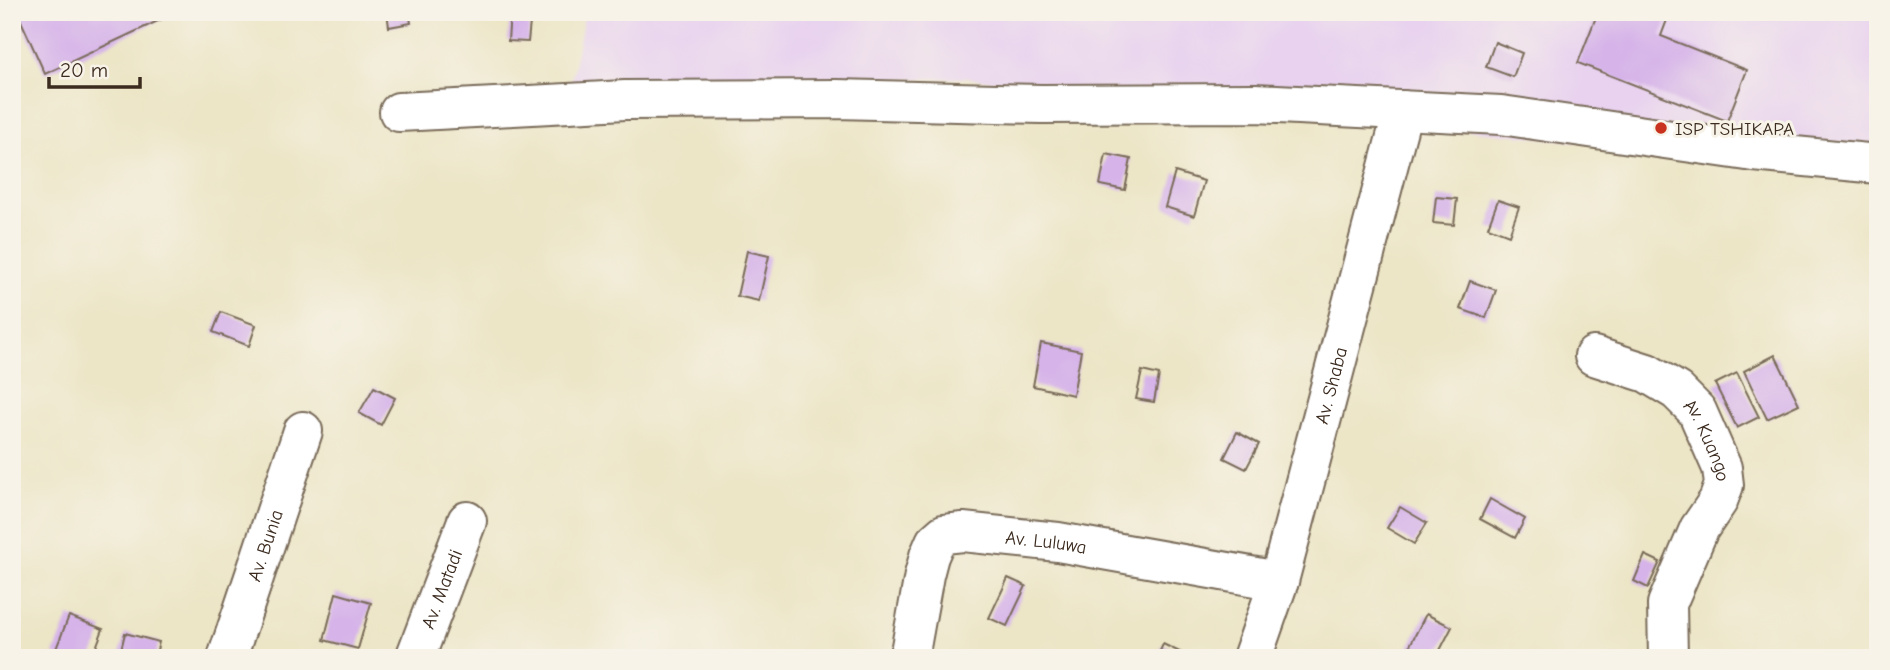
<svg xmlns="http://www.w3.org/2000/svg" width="1890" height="670" font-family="'Comic Neue',sans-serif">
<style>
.built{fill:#e8d2ef}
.building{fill:#d6b3e9}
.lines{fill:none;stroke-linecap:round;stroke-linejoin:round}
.minor-casing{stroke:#796b59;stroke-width:42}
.minor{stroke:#fff;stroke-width:38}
.poi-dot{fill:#c8321e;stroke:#f7f3e8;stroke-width:2.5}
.labels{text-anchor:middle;stroke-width:6;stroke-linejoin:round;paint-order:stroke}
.poi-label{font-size:19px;fill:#3b2a1e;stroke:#f7f3e8;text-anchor:start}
.street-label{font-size:19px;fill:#3b2a1e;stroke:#f7f3e8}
</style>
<rect width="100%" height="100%" fill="#f7f3e8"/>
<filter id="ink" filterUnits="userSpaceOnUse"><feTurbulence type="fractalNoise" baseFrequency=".0143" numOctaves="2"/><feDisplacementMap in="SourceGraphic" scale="14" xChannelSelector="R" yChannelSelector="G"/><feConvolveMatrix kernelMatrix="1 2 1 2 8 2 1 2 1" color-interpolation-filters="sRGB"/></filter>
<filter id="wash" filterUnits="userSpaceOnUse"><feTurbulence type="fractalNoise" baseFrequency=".00686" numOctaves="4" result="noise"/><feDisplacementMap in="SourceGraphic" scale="28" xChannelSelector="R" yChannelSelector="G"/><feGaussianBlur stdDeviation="1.57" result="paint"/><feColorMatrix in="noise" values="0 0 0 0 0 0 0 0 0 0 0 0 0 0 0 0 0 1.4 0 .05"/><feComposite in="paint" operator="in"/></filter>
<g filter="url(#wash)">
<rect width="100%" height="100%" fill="#ece5c6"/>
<!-- built -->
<path class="built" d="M585 12H1878V173L967 78 571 82Z"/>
<g id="blocks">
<!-- building -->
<g class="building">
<path d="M17 12H177L45 74Z"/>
<path d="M387 12H409L411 23 389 27Z"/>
<path d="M510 12H531L528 42 508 41Z"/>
<path d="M1598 12H1670L1661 36 1747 70 1727 121 1578 63Z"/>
<path d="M1495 42 1522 53 1513 77 1486 67Z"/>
<path d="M1106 154 1131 159 1125 190 1100 185Z"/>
<path d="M1175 172 1204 181 1194 216 1165 207Z"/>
<path d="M1436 197 1457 199 1454 225 1433 223Z"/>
<path d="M1498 200 1519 207 1509 235 1488 227Z"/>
<path d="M747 251 769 256 759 301 737 296Z"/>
<path d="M1470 281 1496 290 1486 318 1460 309Z"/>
<path d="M221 312 256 325 249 346 213 332Z"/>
<path d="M1041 343 1081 351 1073 395 1033 386Z"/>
<path d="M1775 355 1799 404 1767 419 1744 371Z"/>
<path d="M1142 371 1159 375 1154 402 1136 399Z"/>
<path d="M1737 373 1759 417 1737 428 1715 384Z"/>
<path d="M374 387 395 398 381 425 359 413Z"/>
<path d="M1237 432 1259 444 1246 469 1224 458Z"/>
<path d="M1490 499 1525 519 1515 538 1480 519Z"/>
<path d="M1400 507 1427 523 1414 544 1387 528Z"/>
<path d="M1645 555 1660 562 1648 588 1634 581Z"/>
<path d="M1008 578 1026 586 1007 626 989 618Z"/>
<path d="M336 593 371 603 358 649 324 640Z"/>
<path d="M1426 614 1452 627 1436 658H1430L1409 647Z"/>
<path d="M69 616 103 629 92 658H64L54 654Z"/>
<path d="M125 633 159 642 155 658H119Z"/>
<path d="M1163 644 1186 655 1185 658H1157Z"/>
</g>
</g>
</g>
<g filter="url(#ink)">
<use href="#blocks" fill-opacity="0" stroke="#796b59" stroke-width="2"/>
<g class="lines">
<defs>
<g id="minor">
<path d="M399 112 625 100 837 99 1041 104 1255 103 1501 115 1754 152 1878 164"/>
<path id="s1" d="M1594 356 1647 373 1677 391 1697 411 1722 468 1724 485 1718 501 1699 529 1667 604 1668 658"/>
<path id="s2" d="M227 658 303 431"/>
<path id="s3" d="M415 658 467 521"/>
<path id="s4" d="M909 658 924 575 929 556 935 542 944 534 963 532 1058 542 1279 581"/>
<path id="s5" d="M1252 658 1279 581 1403 110"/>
</g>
</defs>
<!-- minor casing -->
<use href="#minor" class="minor-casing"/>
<!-- minor -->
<use href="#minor" class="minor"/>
</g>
</g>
<!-- markers -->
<circle class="poi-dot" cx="1661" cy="128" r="7"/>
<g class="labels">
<!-- poi labels -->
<g class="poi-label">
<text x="1675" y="135">ISP TSHIKAPA</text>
</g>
<!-- street labels -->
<g class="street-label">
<text dy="7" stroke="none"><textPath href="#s5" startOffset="284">Av. Shaba</textPath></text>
<text dy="7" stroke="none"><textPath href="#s1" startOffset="150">Av. Kuango</textPath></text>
<text dy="7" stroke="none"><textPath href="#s4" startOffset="234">Av. Luluwa</textPath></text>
<text dy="7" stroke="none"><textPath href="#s2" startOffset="119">Av. Bunia</textPath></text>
<text dy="7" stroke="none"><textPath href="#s3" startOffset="74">Av. Matadi</textPath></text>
</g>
</g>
<!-- margin -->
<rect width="1890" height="670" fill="none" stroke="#f7f3e8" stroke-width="42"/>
<!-- scale -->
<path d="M49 77v10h91v-10" fill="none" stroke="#3b2a1e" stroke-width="3.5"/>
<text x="60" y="77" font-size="21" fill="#3b2a1e" stroke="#f7f3e8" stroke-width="5" paint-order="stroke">20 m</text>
</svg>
